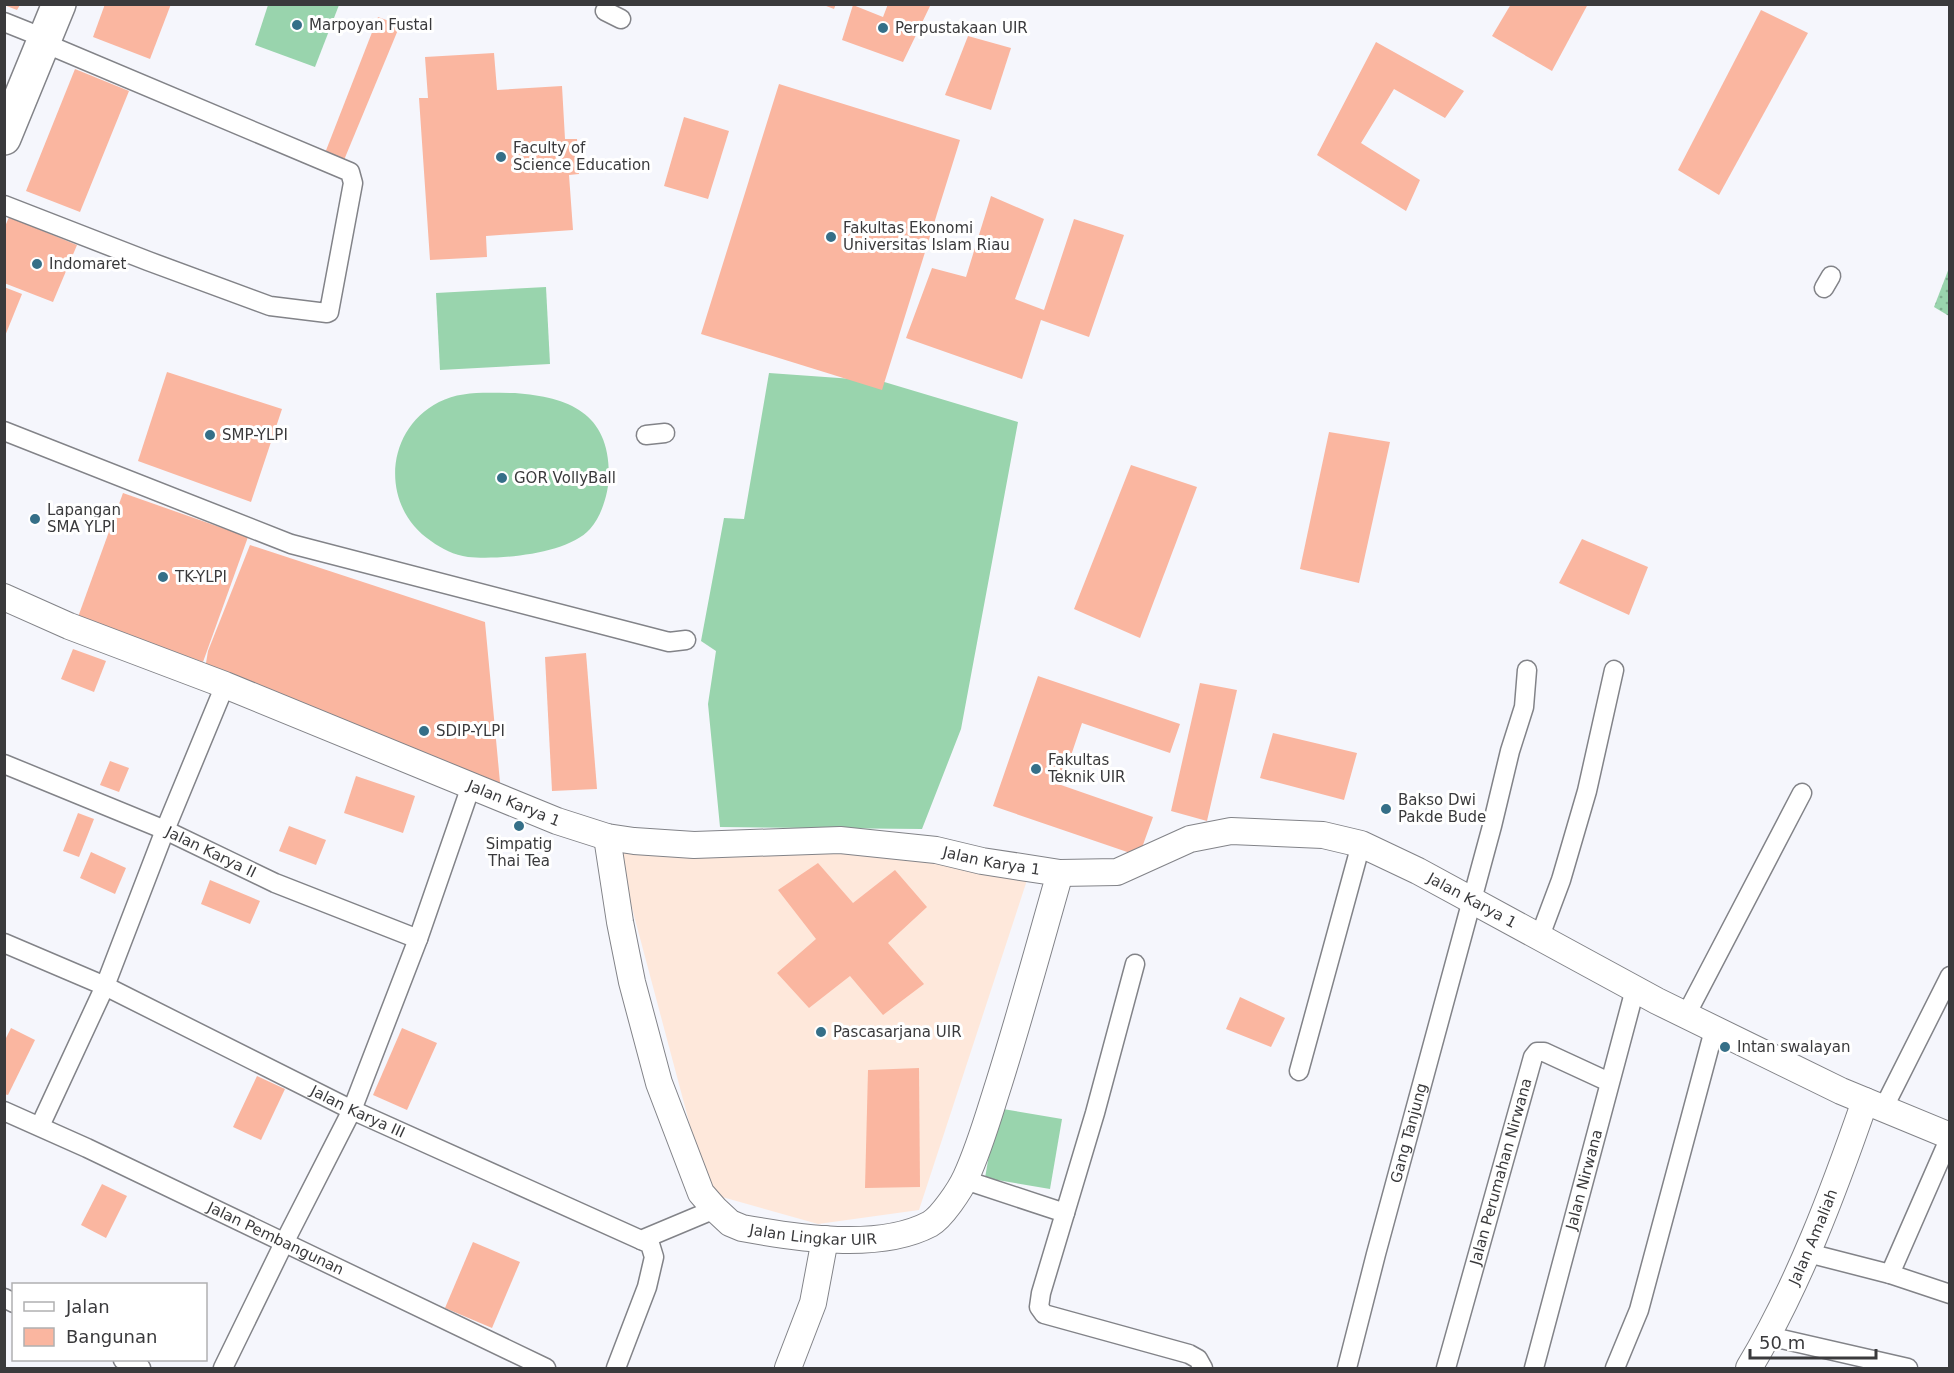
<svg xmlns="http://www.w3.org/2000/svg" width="1954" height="1373" font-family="'DejaVu Sans',sans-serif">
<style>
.education{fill:#fee8db}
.green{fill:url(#green-dots)}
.pitch{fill:#99d4ad}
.building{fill:#fab6a0}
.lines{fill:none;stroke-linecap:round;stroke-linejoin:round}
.street-casing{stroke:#828388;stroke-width:21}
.secondary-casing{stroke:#828388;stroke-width:28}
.highway-casing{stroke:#828388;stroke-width:36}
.street{stroke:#fff;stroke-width:18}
.secondary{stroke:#fff;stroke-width:26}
.highway{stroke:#fff;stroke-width:33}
.poi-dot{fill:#356f88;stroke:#fff;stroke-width:2}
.labels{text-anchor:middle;stroke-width:6;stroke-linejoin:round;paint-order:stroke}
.poi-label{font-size:15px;fill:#3a3a3c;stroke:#fff;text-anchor:start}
.street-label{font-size:15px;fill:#3a3a3c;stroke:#fff}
</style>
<defs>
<pattern id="green-dots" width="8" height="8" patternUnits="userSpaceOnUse" patternTransform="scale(1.5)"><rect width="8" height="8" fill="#99d4ad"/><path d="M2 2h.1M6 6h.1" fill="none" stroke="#7ead8e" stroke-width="1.8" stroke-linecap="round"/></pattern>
</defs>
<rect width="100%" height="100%" fill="#f5f6fc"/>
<!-- education -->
<path class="education" d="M840 840 1030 871 919 1210 818 1224 708 1193 616 848Z"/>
<!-- green -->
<path class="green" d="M1949 268V316L1934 307Z"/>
<!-- pitch -->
<g class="pitch">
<path d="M268 5H339L315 67 255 45Z"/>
<path d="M546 287 550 364 440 370 436 293Z"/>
<path d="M769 373 881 381 1018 422 961 729 922 829 720 827 708 704 716 651 701 641 724 518 744 519Z"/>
<path d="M515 393C569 397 609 413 609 474 609 491 602 516 590 529 568 554 500 560 468 557 454 555 442 549 431 541 380 507 384 430 439 402 462 390 490 393 515 393Z"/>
<path d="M997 1108 1062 1119 1050 1189 985 1178Z"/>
</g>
<!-- building -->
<g class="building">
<path d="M105 4H171L150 59 93 37Z"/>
<path d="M821 4H836L834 9Z"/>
<path d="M888 4H931L903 62 842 40 853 5 883 17Z"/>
<path d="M1511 4H1588L1552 71 1492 36Z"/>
<path d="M4 5H20L17 10Z"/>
<path d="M1761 10 1808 33 1719 195 1678 170Z"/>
<path d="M378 17 400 25 344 160 325 153Z"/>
<path d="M968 36 1011 48 991 110 945 95Z"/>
<path d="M1376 42 1464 91 1445 118 1394 89 1361 143 1420 180 1406 211 1317 155Z"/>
<path d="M494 53 497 90 562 86 565 139H577L579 174 569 175 573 230 486 236 487 257 430 260 419 98H428L425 57Z"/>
<path d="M75 69 129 91 80 212 26 191Z"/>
<path d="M779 84 960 140 882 390 701 334Z"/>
<path d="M684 117 729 131 708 199 664 186Z"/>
<path d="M991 196 1044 219 1015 299 1044 310 1074 219 1124 235 1089 337 1041 320 1022 379 906 338 932 268 966 277Z"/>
<path d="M9 217 77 245 53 302 4 283V229Z"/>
<path d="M4 287 22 294 5 336H4Z"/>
<path d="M167 372 282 409 251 502 138 461Z"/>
<path d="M1329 432 1390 442 1359 583 1300 569Z"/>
<path d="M1131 465 1197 487 1140 638 1074 609Z"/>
<path d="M123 493 248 537 203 662 78 617Z"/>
<path d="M1582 539 1648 567 1629 615 1559 583Z"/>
<path d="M250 545 485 622 501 793 205 669 208 651Z"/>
<path d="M73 649 106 661 94 692 61 679Z"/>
<path d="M586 653 597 789 552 791 545 657Z"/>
<path d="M1038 676 1180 724 1170 753 1082 723 1061 785 1153 817 1139 856 993 806Z"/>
<path d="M1200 683 1237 690 1207 821 1171 811Z"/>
<path d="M1273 733 1357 753 1344 800 1260 778Z"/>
<path d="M110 761 129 768 119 792 100 785Z"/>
<path d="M356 776 415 796 403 833 344 813Z"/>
<path d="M78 813 94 819 79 857 63 851Z"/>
<path d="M289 826 326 840 316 865 279 851Z"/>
<path d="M91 852 126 868 115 894 80 878Z"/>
<path d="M818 863 853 903 895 870 927 907 888 943 924 984 883 1015 850 976 809 1008 777 973 816 939 778 890Z"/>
<path d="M210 880 260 901 250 924 201 904Z"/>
<path d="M1240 997 1285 1018 1271 1047 1226 1029Z"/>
<path d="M11 1028 35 1040 8 1095 4 1094V1042Z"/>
<path d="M402 1028 437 1043 407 1110 373 1095Z"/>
<path d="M919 1068 920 1187 865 1188 868 1070Z"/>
<path d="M257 1076 285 1089 261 1140 233 1127Z"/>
<path d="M102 1184 127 1196 106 1238 81 1225Z"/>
<path d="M473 1242 520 1262 492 1328 445 1308Z"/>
</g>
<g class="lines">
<defs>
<g id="street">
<path d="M605 11 621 19"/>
<path d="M4 22 29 32"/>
<path d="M4 205 148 261 270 306 327 313 329 312 353 183 350 172 44 43"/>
<path d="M1824 288 1831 276"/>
<path d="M4 431 291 544 669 642 686 640"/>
<path d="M646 435 665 433"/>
<path id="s1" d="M4 764 165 830 275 883 418 939"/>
<path d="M1540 936 1561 880 1587 791 1614 670"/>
<path id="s2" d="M4 943 105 986 352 1110 641 1240 715 1209"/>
<path d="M1135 964 1095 1113 1041 1293 1039 1307 1044 1314 1189 1354 1198 1359 1203 1368"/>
<path d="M1686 1015 1802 793"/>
<path d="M1299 1071 1361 844"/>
<path d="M1883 1109 1950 976"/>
<path id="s3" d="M4 1111 87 1148 546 1368"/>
<path d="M40 1126 105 986 165 830 225 685"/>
<path d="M965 1180 1065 1213"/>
<path d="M1808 1253 1890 1274 1950 1294"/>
<path d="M1890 1274 1950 1137"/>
<path d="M4 1298 14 1303"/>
<path d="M1768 1336 1908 1368"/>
<path d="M123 1360 141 1368"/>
<path d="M223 1368 284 1243 352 1110 418 939 471 786"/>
<path d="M616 1368 647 1287 654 1257 650 1244 641 1240"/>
<path id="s4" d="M1347 1368 1376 1254 1492 826 1510 751 1524 707 1527 670"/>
<path id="s5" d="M1446 1368 1533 1057 1537 1052H1544L1609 1082"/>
<path id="s6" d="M1534 1368 1635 989"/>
<path d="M1615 1368 1639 1310 1714 1030"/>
</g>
<g id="secondary">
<path id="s7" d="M4 597 69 626 225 685 557 821 607 837 634 841 694 845 840 840 936 850 982 861 1060 873 1117 872 1190 839 1231 831 1323 835 1361 844 1418 871 1657 1001 1841 1091 1950 1136"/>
<path id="s8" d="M607 837 620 922 632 982 659 1083 701 1193 715 1209 730 1223 742 1228C797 1238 879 1251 930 1224 942 1217 960 1190 966 1177 980 1147 989 1114 999 1083 1021 1013 1040 943 1060 873"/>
<path d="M788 1368 813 1303 825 1239"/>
<path id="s9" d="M1749 1368C1799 1284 1833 1193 1865 1101"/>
</g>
<path id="highway" d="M4 138 59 4"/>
</defs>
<!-- street casing -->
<use href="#street" class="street-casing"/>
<!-- secondary casing -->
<use href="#secondary" class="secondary-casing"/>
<!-- highway casing -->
<use href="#highway" class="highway-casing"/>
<!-- street -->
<use href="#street" class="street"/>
<!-- secondary -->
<use href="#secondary" class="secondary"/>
<!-- highway -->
<use href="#highway" class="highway"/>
</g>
<!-- markers -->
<g class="poi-dot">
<circle cx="297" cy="25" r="6"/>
<circle cx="883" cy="28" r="6"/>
<circle cx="501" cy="157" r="6"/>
<circle cx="831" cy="237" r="6"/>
<circle cx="37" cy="264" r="6"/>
<circle cx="210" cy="435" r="6"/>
<circle cx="502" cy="478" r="6"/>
<circle cx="35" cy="519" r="6"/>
<circle cx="163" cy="577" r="6"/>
<circle cx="424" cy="731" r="6"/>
<circle cx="1036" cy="769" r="6"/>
<circle cx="1386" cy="809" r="6"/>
<circle cx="519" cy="826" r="6"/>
<circle cx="821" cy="1032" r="6"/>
<circle cx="1725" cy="1047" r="6"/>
</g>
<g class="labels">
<!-- poi labels -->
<g class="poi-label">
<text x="309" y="30">Marpoyan Fustal</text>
<text x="895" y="33">Perpustakaan UIR</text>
<text x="513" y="153">Faculty of<tspan x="513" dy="17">Science Education</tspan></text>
<text x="843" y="233">Fakultas Ekonomi<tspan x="843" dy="17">Universitas Islam Riau</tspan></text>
<text x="49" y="269">Indomaret</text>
<text x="222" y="440">SMP-YLPI</text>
<text x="514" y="483">GOR VollyBall</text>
<text x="47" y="515">Lapangan<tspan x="47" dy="17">SMA YLPI</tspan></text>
<text x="175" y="582">TK-YLPI</text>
<text x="436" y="736">SDIP-YLPI</text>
<text x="1048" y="765">Fakultas<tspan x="1048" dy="17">Teknik UIR</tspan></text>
<text x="1398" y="805">Bakso Dwi<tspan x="1398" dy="17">Pakde Bude</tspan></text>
<text x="519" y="849" text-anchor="middle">Simpatig<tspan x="519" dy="17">Thai Tea</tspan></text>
<text x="833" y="1037">Pascasarjana UIR</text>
<text x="1737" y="1052">Intan swalayan</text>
</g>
<!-- street labels -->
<g class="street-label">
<text dy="5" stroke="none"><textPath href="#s7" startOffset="550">Jalan Karya 1</textPath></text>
<text dy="5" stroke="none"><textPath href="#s1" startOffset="225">Jalan Karya II</textPath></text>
<text dy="5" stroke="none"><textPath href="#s7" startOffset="1036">Jalan Karya 1</textPath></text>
<text dy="5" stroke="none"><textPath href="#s7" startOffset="1540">Jalan Karya 1</textPath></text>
<text dy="5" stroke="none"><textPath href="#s2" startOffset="392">Jalan Karya III</textPath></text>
<text dy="5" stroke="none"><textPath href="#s4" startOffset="243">Gang Tanjung</textPath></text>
<text dy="5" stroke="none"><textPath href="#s5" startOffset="204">Jalan Perumahan Nirwana</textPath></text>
<text dy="5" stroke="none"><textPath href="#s6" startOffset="195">Jalan Nirwana</textPath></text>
<text dy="5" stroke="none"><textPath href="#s8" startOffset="496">Jalan Lingkar UIR</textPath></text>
<text dy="5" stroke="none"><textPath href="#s9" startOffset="146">Jalan Amaliah</textPath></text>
<text dy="5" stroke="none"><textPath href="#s3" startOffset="300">Jalan Pembangunan</textPath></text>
</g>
</g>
<!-- border -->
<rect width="1954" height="1373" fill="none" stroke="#3a3a3c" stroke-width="12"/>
<!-- legend -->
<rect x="12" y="1283" width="195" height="78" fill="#ffffff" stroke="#b0b0b1" stroke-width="1.5"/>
<rect x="24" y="1302" width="30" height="9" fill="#ffffff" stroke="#b0b0b1" stroke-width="1.5"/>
<text x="66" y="1313" font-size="18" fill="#3a3a3c">Jalan</text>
<rect x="24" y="1328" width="30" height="18" fill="#fab6a0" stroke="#b0b0b1" stroke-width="1.5"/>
<text x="66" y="1343" font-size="18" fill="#3a3a3c">Bangunan</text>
<!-- scale -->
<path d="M1750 1349v9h126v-9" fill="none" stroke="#3a3a3c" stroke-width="3"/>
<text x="1759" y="1349" font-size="18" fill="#3a3a3c" stroke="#ffffff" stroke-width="4.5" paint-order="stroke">50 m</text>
</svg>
